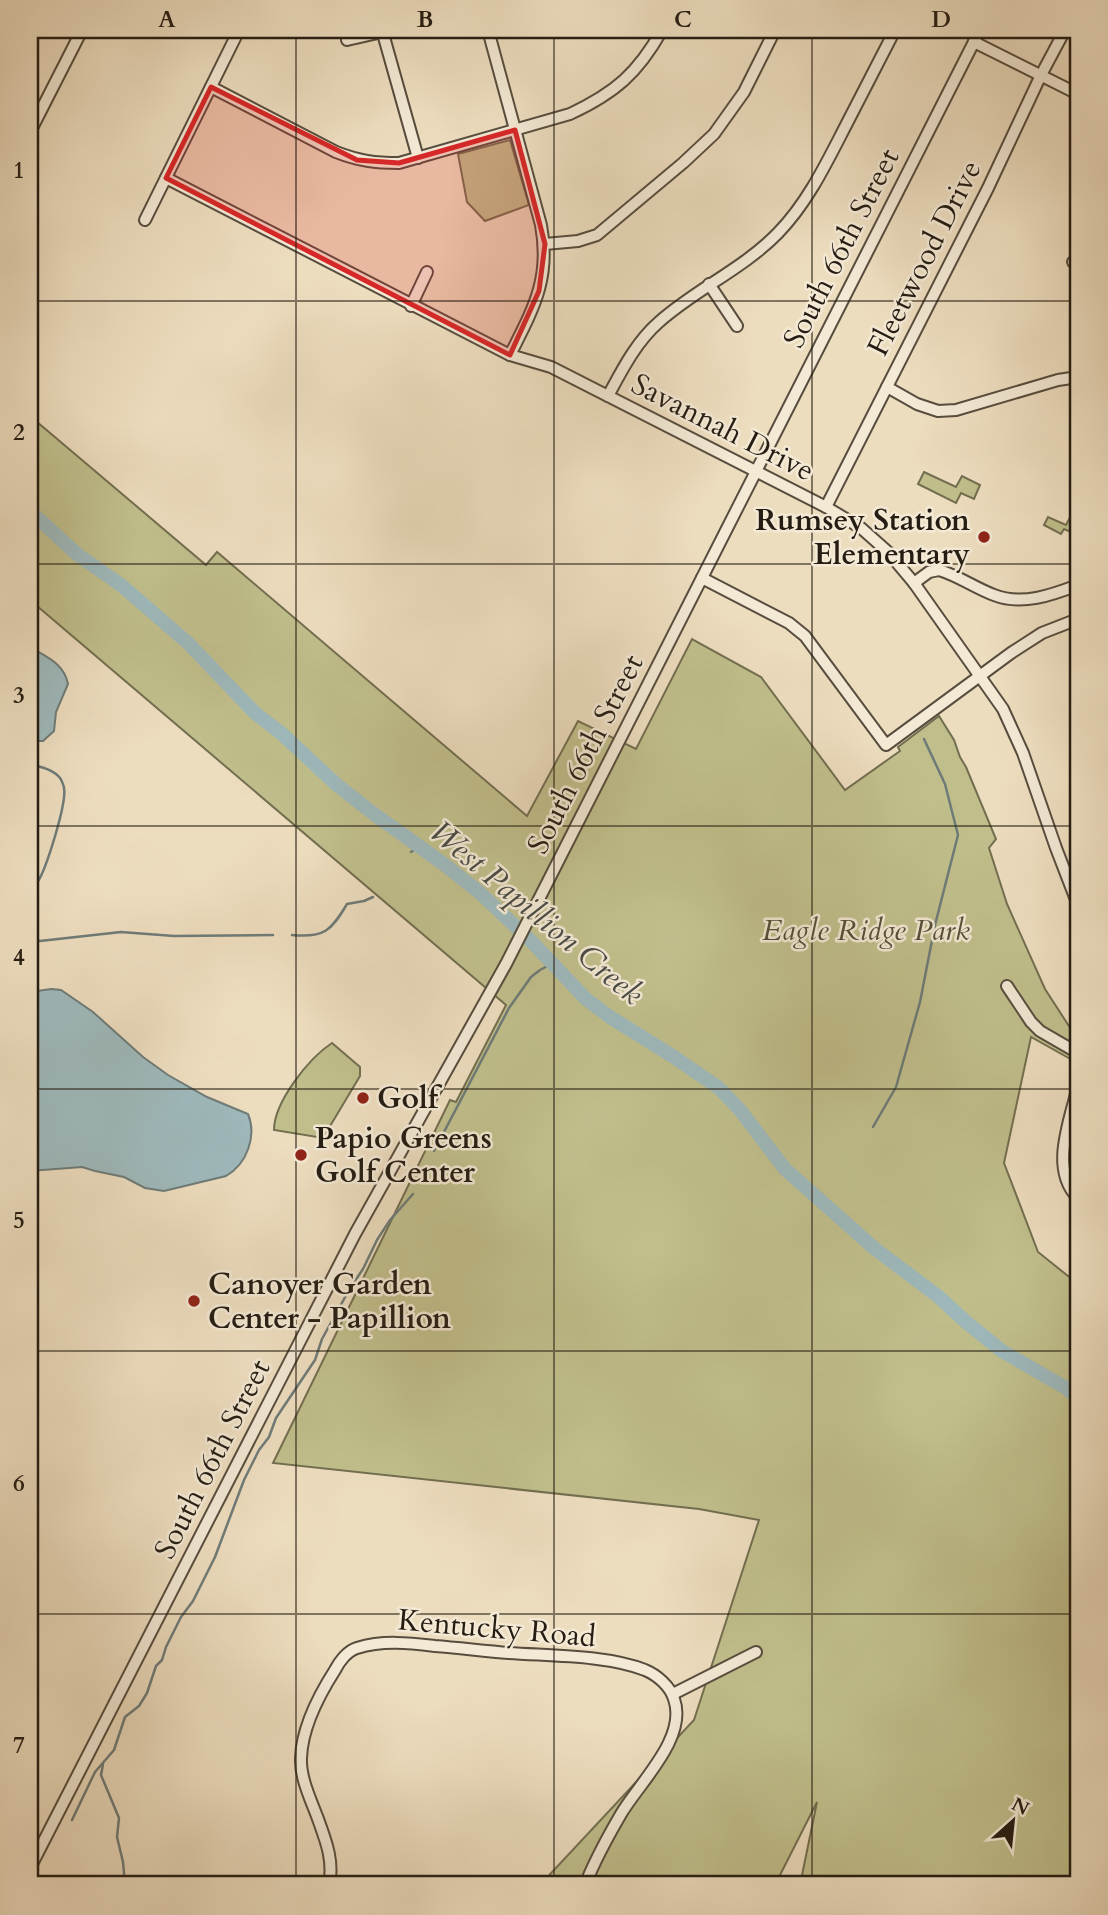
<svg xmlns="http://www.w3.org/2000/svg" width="1108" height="1915" font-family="Cardo,serif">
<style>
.green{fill:#c0bf8c;stroke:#726e50;stroke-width:2}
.water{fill:#9eb9bc;stroke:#6e7b78;stroke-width:2}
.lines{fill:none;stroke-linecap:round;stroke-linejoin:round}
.stream{stroke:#6e7b78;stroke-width:2.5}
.river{stroke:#9eb9bc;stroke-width:14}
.minor-casing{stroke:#574d3e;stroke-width:14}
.minor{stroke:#f3e9d5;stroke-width:10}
.marked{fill:#d62828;fill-opacity:0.2;stroke:#d62828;stroke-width:5;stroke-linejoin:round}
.grid{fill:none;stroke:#251d13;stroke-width:2;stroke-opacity:0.55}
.poi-dot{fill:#8f2418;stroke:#f3e9d5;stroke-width:2.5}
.labels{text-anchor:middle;stroke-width:5;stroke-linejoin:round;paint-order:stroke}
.street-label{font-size:30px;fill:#251d13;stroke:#f3e9d5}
.poi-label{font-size:30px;font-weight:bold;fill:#251d13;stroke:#f3e9d5;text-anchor:start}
.park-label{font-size:30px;font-style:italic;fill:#544e37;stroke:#f3e9d5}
.water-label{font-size:32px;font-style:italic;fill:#494c46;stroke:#f3e9d5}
.neatline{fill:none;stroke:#251d13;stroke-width:2.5}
.grid-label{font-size:23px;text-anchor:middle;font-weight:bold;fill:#251d13}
</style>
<rect width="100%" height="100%" fill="#edddbf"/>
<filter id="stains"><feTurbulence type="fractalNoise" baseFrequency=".00286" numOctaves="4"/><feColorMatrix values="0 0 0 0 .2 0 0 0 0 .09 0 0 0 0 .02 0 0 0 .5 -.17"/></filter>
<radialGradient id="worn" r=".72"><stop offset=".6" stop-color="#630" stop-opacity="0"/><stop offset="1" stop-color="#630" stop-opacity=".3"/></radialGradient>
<!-- green -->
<g class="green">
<path d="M510 140 529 205 485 221 467 202 458 154Z"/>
<path d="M30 416 206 565 217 552 527 816 578 721 636 749 692 639 761 677 845 790 900 751 898 747 939 716 954 740 960 757 966 767 996 839 989 848 1007 904 1045 989 1078 1040V1055L1074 1061 1031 1037 1004 1163 1038 1252 1078 1284V1885H800L817 1802 775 1885H540L694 1720 759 1520 699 1509 273 1463 450 1100 456 1102 506 1005 30 600Z"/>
<path d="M924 472 956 487 962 476 980 485 974 499 961 493 956 503 918 484Z"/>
<path d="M1074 510 1078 512V535L1064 529 1061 534 1044 525 1048 517 1066 525Z"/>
<path d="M332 1043 360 1067V1076L323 1138 274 1130C274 1102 309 1058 332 1043Z"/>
</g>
<!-- water -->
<g class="water">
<path d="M30 647C46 657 64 663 68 684L56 712 54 731 43 741H37L30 737Z"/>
<path d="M51 989 61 990 93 1012 143 1057 168 1075 207 1097 248 1114C257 1136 247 1164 226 1176L164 1191 145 1188 124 1177 95 1171 82 1167 30 1171V992Z"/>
</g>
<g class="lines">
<!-- stream -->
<g class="stream">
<path d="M30 764C40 767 53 769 60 778 61 779 64 786 64 788 67 803 46 870 37 883 36 885 31 890 30 891"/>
<path d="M411 852 419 847"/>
<path d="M292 935C324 938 331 931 347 904L364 901 373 897"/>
<path d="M30 939 40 941 121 932 174 936 273 935"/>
<path d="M873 1127 896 1087 920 1002 935 925 958 835 945 784 924 739"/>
<path d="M434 1151 509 1008 531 977 540 970 553 963"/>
<path d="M103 1764 101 1775 119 1818 117 1837 123 1862 125 1885"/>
<path d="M72 1820 95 1772 114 1750 125 1717 139 1706 147 1693 156 1666 162 1660 166 1647 181 1617 193 1601 215 1557 244 1480 259 1450 269 1437 276 1418 315 1360 322 1339 349 1290 363 1269 377 1240 390 1220 413 1194"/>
</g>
<!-- river -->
<path class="river" d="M30 511 78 555 121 585 188 643 255 713 281 733 337 785 374 814 441 862 479 892 530 940 586 999 610 1017 674 1057 719 1088 740 1110 785 1169 874 1248 939 1297 966 1322 1002 1351 1066 1388 1078 1398"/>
<defs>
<g id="minor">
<path d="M382 30 418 158"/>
<path d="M488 30 541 225C551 279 533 309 510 355"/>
<path d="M347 40 382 32"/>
<path d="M974 42 1078 94"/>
<path d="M211 87 336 152C359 161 375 163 399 163L570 114C615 93 638 73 662 30"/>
<path d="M30 132 82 30"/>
<path d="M166 178 510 355 551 367 826 507 861 528 888 552 914 583 1003 709 1023 753 1056 848 1078 905"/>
<path d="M145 220 239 30"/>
<path d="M545 244 578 241 597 235 683 163 714 134 744 92 775 30"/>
<path d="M1073 262 1078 261"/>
<path d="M709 284 737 326"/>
<path d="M411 306 427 272"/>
<path d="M887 387 917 404 938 411 956 410 1058 380 1078 377"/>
<path d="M608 396C622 370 636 342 659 322 696 289 743 269 778 233 807 203 825 166 844 129 861 96 878 63 895 30"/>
<path d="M826 507 988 188 1041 75 1065 30"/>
<path d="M702 578 789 623 805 636 886 745 1011 653 1042 633 1078 619"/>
<path d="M914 583 929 572 939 570C959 576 975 588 994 595 1022 606 1052 595 1078 585"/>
<path d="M1007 986 1031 1022 1040 1031 1078 1053"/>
<path d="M1078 1086C1070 1121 1049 1169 1078 1198"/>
<path d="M673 1694 756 1652"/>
<path d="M30 1868 355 1234 506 964 980 30"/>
<path d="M329 1885C334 1861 326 1841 318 1819 311 1800 300 1778 301 1758 302 1728 319 1695 335 1670 339 1662 347 1651 357 1648 383 1640 409 1643 435 1646 460 1648 484 1651 509 1653 551 1656 606 1655 645 1670 657 1675 670 1686 674 1699 688 1738 639 1783 621 1814 607 1838 595 1860 585 1885"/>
</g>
</defs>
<!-- minor casing -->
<use href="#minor" class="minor-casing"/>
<!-- minor -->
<use href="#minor" class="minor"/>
</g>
<!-- marked area -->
<path class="marked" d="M211 87 357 160 399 163 515 130 545 244 539 291 510 355 166 178Z"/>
<!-- grid -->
<path class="grid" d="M296 30V1885M554 30V1885M812 30V1885M30 301H1078M30 564H1078M30 826H1078M30 1089H1078M30 1351H1078M30 1614H1078"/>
<!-- markers -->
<g class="poi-dot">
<circle cx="984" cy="537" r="7"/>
<circle cx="363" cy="1098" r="7"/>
<circle cx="301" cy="1155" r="7"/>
<circle cx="194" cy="1301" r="7"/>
</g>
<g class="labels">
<!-- street labels -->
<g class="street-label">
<text transform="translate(841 248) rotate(-63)" y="10">South 66th Street</text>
<text transform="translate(924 258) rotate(-63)" y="10">Fleetwood Drive</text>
<text transform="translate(723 427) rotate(27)" y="10">Savannah Drive</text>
<text transform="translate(585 754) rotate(-63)" y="10">South 66th Street</text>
<text transform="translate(212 1459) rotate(-63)" y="10">South 66th Street</text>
<text transform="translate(497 1628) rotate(5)" y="10">Kentucky Road</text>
</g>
<!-- poi labels -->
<g class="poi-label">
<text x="970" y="530" text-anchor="end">Rumsey Station<tspan x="970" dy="34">Elementary</tspan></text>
<text x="377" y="1108">Golf</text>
<text x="315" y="1148">Papio Greens<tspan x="315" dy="34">Golf Center</tspan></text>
<text x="208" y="1294">Canoyer Garden<tspan x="208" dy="34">Center - Papillion</tspan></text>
</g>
<!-- park labels -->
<g class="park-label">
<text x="866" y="940">Eagle Ridge Park</text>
</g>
<!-- water labels -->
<g class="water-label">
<text transform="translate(537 912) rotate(40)" y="11">West Papillion Creek</text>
</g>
</g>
<!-- margin -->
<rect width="1108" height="1915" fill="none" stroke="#edddbf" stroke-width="77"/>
<!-- north arrow -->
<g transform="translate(1013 1821) rotate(27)" stroke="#f3e9d5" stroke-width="5" paint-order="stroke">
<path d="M0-5L12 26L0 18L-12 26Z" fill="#251d13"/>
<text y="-10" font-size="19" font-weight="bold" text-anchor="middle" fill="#251d13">N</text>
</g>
<rect x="38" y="38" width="1032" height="1838" class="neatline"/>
<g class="grid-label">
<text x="167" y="27">A</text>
<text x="425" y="27">B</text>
<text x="683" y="27">C</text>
<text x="941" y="27">D</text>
<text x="19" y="178">1</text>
<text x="19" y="440">2</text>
<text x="19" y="703">3</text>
<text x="19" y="965">4</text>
<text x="19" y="1228">5</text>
<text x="19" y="1491">6</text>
<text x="19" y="1753">7</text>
</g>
<rect width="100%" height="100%" filter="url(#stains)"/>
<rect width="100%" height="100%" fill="url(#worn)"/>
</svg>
